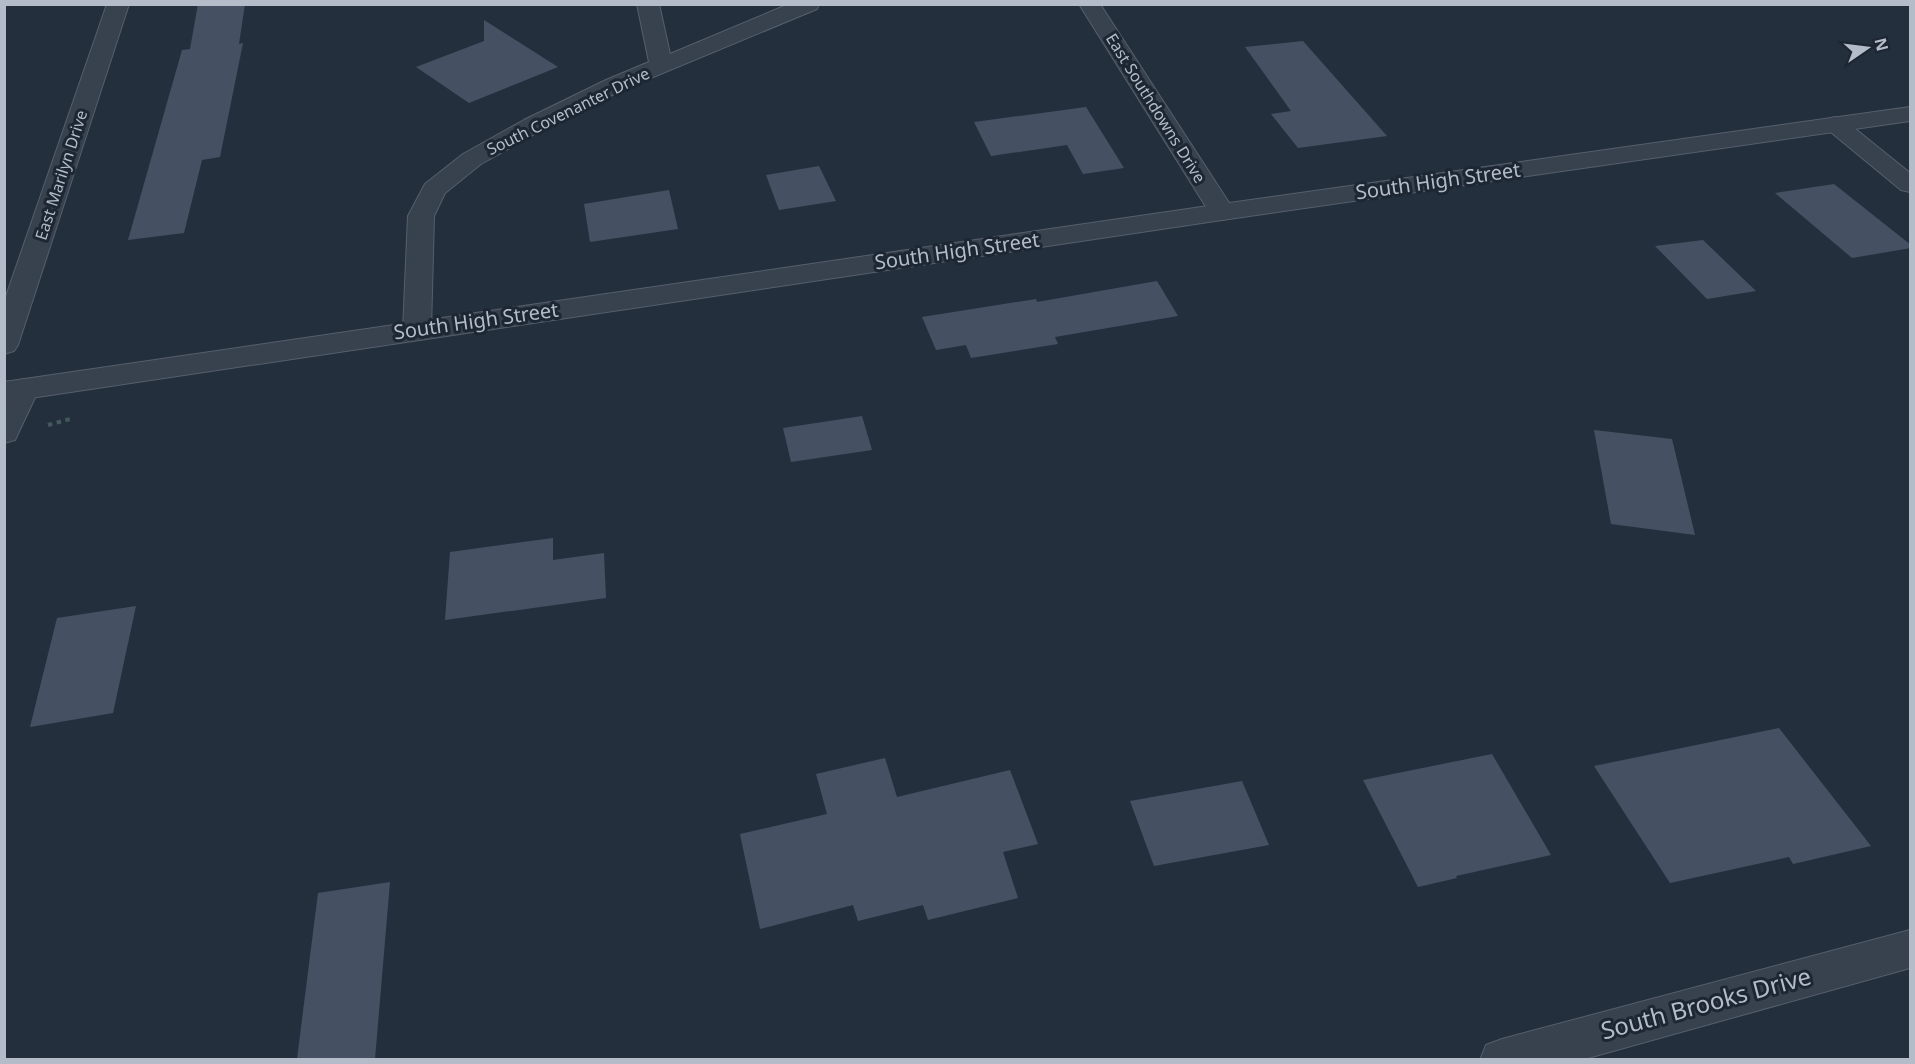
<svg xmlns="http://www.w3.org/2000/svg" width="1915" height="1064" font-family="'Noto Sans',sans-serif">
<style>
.building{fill:#455162}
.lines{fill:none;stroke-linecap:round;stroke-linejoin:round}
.minor-casing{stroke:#565f6c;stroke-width:2}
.tertiary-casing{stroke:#565f6c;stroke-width:2}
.path{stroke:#44595c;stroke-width:4;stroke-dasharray:4.5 4.5;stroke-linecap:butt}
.minor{fill:#38414e;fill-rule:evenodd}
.tertiary{fill:#38414e;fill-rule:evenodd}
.labels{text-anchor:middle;stroke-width:6;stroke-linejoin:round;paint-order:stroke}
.far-street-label{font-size:16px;fill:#b4bcc9;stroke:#1d2633}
.street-label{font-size:20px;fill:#b4bcc9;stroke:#1d2633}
.near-street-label{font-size:24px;fill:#b4bcc9;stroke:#1d2633}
</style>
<rect width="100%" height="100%" fill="#242f3e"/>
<!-- building -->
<g class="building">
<path d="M198 4H245L239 44 243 43 220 157 202 160 184 233 128 240 182 50 190 49Z"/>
<path d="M484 20 558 67 469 103 416 67 484 41Z"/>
<path d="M1303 41 1387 136 1298 148 1271 114 1291 111 1245 47Z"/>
<path d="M1086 107 1124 168 1083 174 1067 145 991 156 974 122Z"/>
<path d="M819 166 836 201 779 210 766 175Z"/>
<path d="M1834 184 1911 245V248L1852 258 1775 193Z"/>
<path d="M669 190 678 229 590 242 584 204Z"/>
<path d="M1703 240 1756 291 1707 299 1655 246Z"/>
<path d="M1157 281 1178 316 1055 337 1058 344 971 358 966 345 936 350 922 317 1036 299 1037 302Z"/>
<path d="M862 416 872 450 791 462 783 428Z"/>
<path d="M1594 430 1672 439 1695 535 1611 524Z"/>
<path d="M553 538V560L604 553 606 598 445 620 450 552Z"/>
<path d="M136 606 113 713 30 727 57 618Z"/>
<path d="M1779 728 1871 846 1793 864 1789 857 1670 883 1594 766Z"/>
<path d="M1492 754 1551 855 1456 876 1457 878 1418 887 1363 780Z"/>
<path d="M885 758 897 797 1010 770 1038 844 1003 852 1018 898 928 920 923 905 858 921 853 905 760 929 740 834 827 814 816 774Z"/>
<path d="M1242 781 1269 845 1154 866 1130 801Z"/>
<path d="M390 882 375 1059H297L318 893Z"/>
</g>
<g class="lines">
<defs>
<g id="minor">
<path d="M107 4H129L18 345 14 351 4 354V302Z"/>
<path d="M637 4H659L670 54 789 4H819L817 9 622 90 542 130 481 164 445 193 434 216 431 330 427 336 417 339 407 336 403 330 408 216 425 184 463 154 524 120 606 80 649 62Z"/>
<path d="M1079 4H1100L1235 212 1231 218 1222 220 1213 218Z"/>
<path d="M1835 117 1843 119 1910 173V192L1901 190 1827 129 1823 124 1827 119Z"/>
<path d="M24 379 35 382 39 389 15 440 4 443V399L13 382Z"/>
<path d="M1910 930V968L1581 1060H1480L1486 1045 1502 1039Z"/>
</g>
<path id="tertiary" d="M1910 107V121L1222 220 4 402V382L1222 204Z"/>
</defs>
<!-- minor casing -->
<use href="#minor" class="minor-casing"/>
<!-- tertiary casing -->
<use href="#tertiary" class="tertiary-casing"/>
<!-- path -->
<path class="path" d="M48 425 70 419"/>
<!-- minor -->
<use href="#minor" class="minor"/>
<!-- tertiary -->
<use href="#tertiary" class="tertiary"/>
</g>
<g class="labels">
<!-- far-street labels -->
<g class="far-street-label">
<text transform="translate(1156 108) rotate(58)" y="6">East Southdowns Drive</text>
<text transform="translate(568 111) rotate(-26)" y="6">South Covenanter Drive</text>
<text transform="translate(61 175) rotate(-72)" y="6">East Marilyn Drive</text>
</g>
<!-- street labels -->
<g class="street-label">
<text transform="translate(1438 181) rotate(-8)" y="7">South High Street</text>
<text transform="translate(957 251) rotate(-8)" y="7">South High Street</text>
<text transform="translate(476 321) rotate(-8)" y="7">South High Street</text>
</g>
<!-- near-street labels -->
<g class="near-street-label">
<text transform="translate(1706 1004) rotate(-15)" y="8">South Brooks Drive</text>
</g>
</g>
<!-- border -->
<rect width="1915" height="1064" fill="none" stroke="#b4bcc9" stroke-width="12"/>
<!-- north arrow -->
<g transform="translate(1867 48) rotate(76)" stroke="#1d2633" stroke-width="4.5" paint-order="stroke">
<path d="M0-4.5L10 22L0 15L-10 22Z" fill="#b4bcc9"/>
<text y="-9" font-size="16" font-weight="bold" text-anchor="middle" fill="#b4bcc9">N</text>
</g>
</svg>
